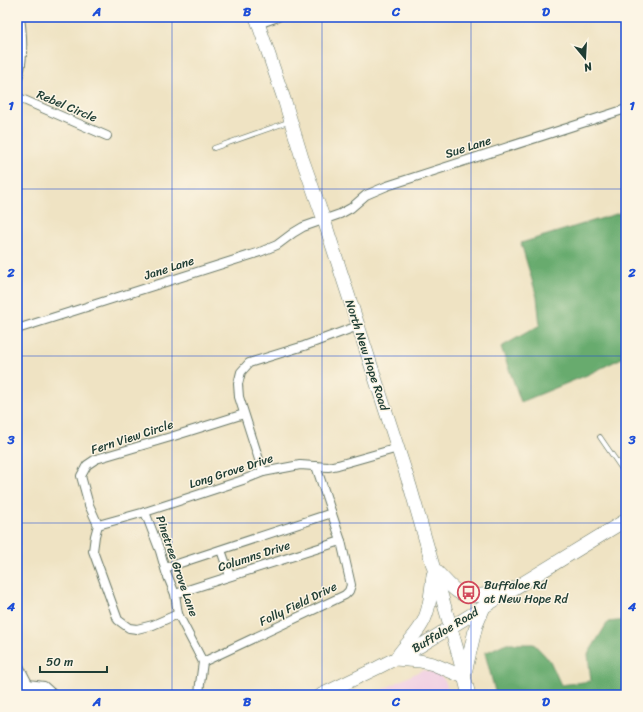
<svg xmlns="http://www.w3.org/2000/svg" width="643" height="712" font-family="Sriracha,sans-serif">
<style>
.built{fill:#f1d0e3}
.forest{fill:#68ab6e;stroke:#447451}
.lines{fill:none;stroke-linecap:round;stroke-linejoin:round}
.lane-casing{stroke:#687766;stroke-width:5.5}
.street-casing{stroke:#687766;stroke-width:10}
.primary-casing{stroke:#687766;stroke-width:14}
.lane{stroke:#fff;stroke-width:4}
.street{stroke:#fff;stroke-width:8}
.primary{stroke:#fff;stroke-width:13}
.grid{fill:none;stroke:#1d4ed8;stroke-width:1;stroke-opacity:0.55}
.labels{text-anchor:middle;stroke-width:3;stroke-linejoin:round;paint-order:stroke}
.street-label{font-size:12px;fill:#1f3d34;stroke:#fcf5e5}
.poi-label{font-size:12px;fill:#1f3d34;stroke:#fcf5e5;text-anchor:start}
.neatline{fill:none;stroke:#1d4ed8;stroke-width:1.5}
.grid-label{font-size:13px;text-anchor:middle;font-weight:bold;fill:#1d4ed8}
</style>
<rect width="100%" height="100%" fill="#fcf5e5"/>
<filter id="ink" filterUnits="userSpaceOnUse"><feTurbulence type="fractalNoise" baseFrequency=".025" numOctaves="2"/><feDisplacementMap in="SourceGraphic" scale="8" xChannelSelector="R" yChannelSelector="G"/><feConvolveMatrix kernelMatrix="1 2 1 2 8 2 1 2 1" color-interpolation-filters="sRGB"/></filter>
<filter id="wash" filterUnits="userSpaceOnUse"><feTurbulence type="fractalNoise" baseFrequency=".012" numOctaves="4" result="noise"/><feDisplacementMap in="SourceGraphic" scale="16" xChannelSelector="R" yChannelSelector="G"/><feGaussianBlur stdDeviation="0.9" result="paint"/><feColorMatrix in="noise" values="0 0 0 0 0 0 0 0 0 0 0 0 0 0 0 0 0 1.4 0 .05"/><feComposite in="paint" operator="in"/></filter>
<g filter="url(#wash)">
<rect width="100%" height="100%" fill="#efe3c3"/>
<!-- built -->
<path class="built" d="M422 670 434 672 442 677 446 683 449 695H372Z"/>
<!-- forest -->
<g class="forest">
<path d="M626 211V356L587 375 521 402 501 347 540 325 537 297 521 243Z"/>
<path d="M626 620V695H496L485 653 504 644H534L550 661 561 685 591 681 588 654 608 622Z"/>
</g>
</g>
<g filter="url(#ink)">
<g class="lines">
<defs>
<g id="lane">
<path d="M214 148 288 122"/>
<path d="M600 437 626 475"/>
</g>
<g id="street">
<path d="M258 24 278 17"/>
<path d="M17 81C24 61 23 38 20 17"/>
<path d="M17 97 107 136"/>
<path d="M17 329 260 252 277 245 293 233 303 227 340 214 351 208 366 195 387 186 626 109"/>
<path d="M263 472 239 397 238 384 241 372 249 363 304 346 358 326"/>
<path d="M145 512 160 551 166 572 175 594 178 614 203 662 200 684 199 695"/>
<path d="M98 525 145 512 243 480 263 472 300 465 328 467 338 465 398 448"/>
<path d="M221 550 230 576"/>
<path d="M165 568 332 513"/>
<path d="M175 594 341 541"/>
<path d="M178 614 153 625 137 629 129 628 118 620 93 551 95 536 98 525 89 505 81 476 87 465 96 459 174 436 244 414"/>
<path d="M17 662 34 695"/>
<path d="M203 662 345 595 349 591 351 585 341 541 316 466"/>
<path d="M17 688 28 684 44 686 54 695"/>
</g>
<g id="primary">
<path d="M256 17 285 102 302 158 324 220 410 486 458 653 469 695"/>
<path d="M435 570C442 576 450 587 458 592 469 600 493 593 505 591"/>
<path d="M399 654C406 644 416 635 422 624 430 610 431 591 433 575"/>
<path d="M395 659 420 661 433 664 464 677"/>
<path d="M465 673 476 626 484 607"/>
<path d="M321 695 377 668 420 646 626 520"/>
</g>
</defs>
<!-- lane casing -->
<use href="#lane" class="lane-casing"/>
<!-- street casing -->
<use href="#street" class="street-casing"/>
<!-- primary casing -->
<use href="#primary" class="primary-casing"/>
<!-- lane -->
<use href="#lane" class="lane"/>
<!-- street -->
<use href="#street" class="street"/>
<!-- primary -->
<use href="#primary" class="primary"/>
</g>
</g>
<!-- grid -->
<path class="grid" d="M172 17V695M322 17V695M471 17V695M17 189H626M17 356H626M17 523H626"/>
<!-- icons -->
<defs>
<symbol id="bus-ring" viewBox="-11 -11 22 22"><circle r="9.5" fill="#fcf5e5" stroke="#d1495b" stroke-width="1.5"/><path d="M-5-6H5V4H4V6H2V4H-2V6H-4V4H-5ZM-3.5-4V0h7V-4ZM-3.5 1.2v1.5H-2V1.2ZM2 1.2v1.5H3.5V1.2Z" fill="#d1495b"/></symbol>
</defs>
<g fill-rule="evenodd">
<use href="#bus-ring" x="456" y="580" width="25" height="25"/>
</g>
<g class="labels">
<!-- street labels -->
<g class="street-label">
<text transform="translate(67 106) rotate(23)" y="4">Rebel Circle</text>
<text transform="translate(468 147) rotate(-18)" y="4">Sue Lane</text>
<text transform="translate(169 268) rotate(-18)" y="4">Jane Lane</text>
<text transform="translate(367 355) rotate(72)" y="4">North New Hope Road</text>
<text transform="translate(132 437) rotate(-18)" y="4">Fern View Circle</text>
<text transform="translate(231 471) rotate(-18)" y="4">Long Grove Drive</text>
<text transform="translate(254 556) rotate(-18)" y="4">Columns Drive</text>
<text transform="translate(177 566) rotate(71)" y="4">Pinetree Grove Lane</text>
<text transform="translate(298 604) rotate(-26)" y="4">Folly Field Drive</text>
<text transform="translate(445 630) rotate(-31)" y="4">Buffaloe Road</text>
</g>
<!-- poi labels -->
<g class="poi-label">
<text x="484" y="589">Buffaloe Rd<tspan x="484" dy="14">at New Hope Rd</tspan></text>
</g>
</g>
<!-- margin -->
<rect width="643" height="712" fill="none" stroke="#fcf5e5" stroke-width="44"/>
<!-- north arrow -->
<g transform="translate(585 58) rotate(162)" stroke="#fcf5e5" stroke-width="3" paint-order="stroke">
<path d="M0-3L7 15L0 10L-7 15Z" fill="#1f3d34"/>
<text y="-6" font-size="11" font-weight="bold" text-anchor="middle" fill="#1f3d34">N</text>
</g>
<!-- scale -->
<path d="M40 666v6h67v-6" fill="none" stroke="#1f3d34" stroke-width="2"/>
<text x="46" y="666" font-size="12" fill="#1f3d34" stroke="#fcf5e5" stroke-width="3" paint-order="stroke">50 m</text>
<rect x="22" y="22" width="599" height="668" class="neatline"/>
<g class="grid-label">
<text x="97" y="16">A</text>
<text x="247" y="16">B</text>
<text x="396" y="16">C</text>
<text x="546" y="16">D</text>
<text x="11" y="110">1</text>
<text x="632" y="110">1</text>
<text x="11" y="277">2</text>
<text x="632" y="277">2</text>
<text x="11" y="444">3</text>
<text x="632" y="444">3</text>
<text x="11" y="611">4</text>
<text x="632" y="611">4</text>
<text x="97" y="706">A</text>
<text x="247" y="706">B</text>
<text x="396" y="706">C</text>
<text x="546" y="706">D</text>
</g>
</svg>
